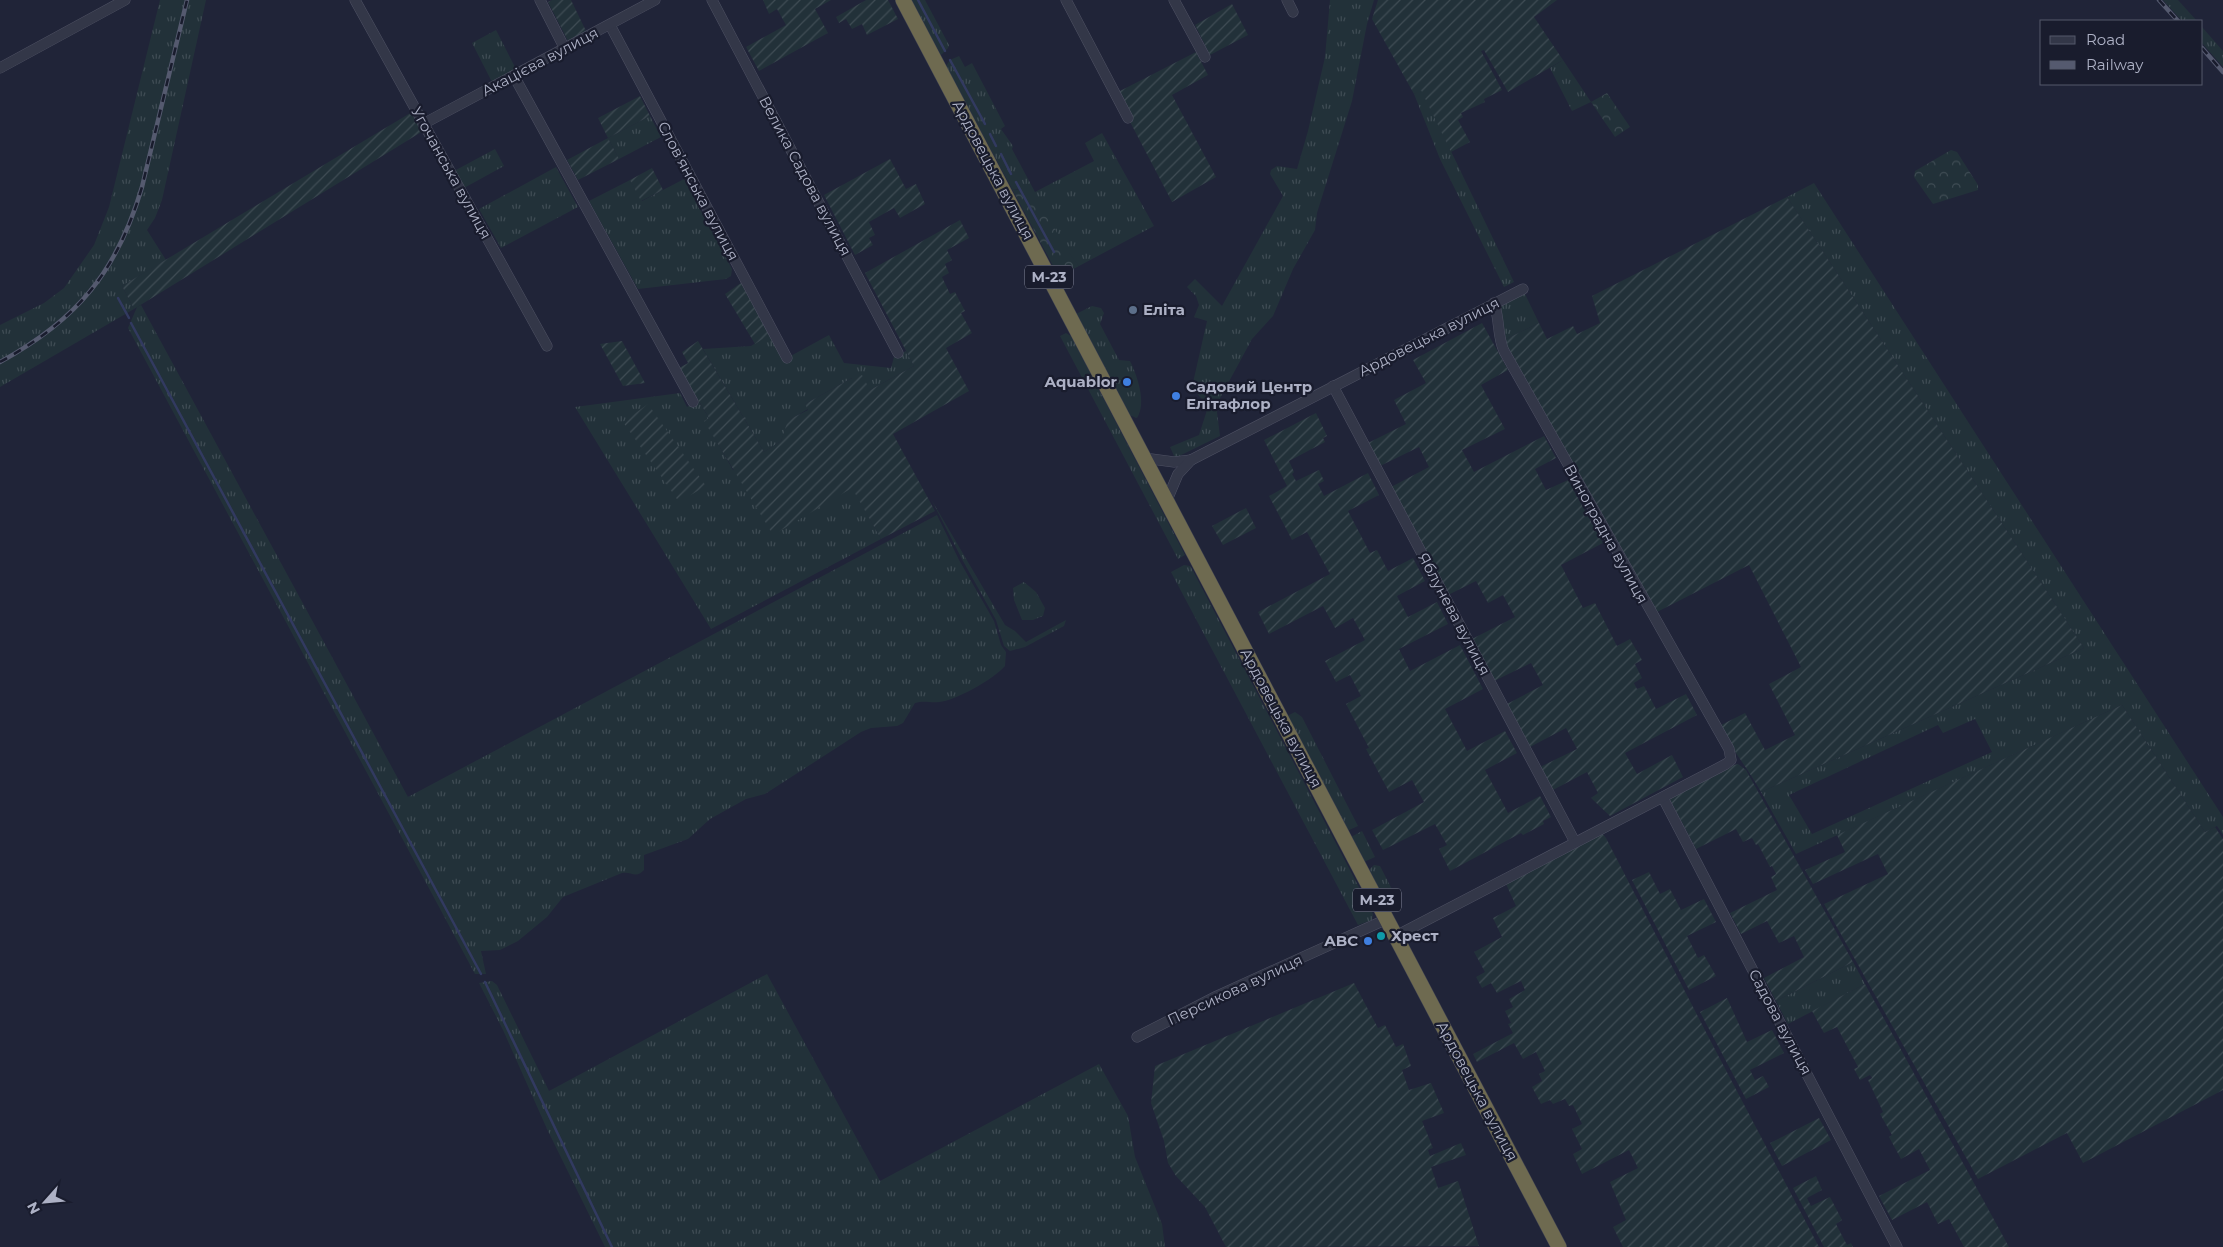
<svg xmlns="http://www.w3.org/2000/svg" width="2223" height="1247" font-family="Montserrat,sans-serif">
<style>
.grass{fill:url(#grass-tufts);fill-rule:evenodd}
.forest{fill:url(#forest-crowns)}
.garden{fill:url(#garden-furrows)}
.lines{fill:none;stroke-linecap:round;stroke-linejoin:round}
.stream{stroke:#323a60;stroke-width:2.5}
.minor-casing{stroke:#4e5163;stroke-width:11}
.highway-casing{stroke:#3b3e50;stroke-width:16}
.minor{stroke:#333748;stroke-width:10}
.highway{stroke:#6e6a50;stroke-width:15}
.rail-casing{stroke:#555a6f;stroke-width:4.5}
.rail{stroke:#191c2d;stroke-width:2.5;stroke-dasharray:8;stroke-linecap:butt}
.service-dot{fill:#5c6f8a;stroke:#191c2d;stroke-width:2}
.shop-dot{fill:#3f7fe0;stroke:#191c2d;stroke-width:2}
.culture-dot{fill:#0f9aa8;stroke:#191c2d;stroke-width:2}
.labels{text-anchor:middle;stroke-width:4.5;stroke-linejoin:round;paint-order:stroke}
.shield{fill:#191c2d;stroke:#818497;stroke-width:1}
.shield-label{font-size:14px;font-weight:bold;fill:#adb1c5}
.street-label{font-size:15px;fill:#adb1c5;stroke:#191c2d}
.poi-label{font-size:15px;font-weight:bold;fill:#adb1c5;stroke:#191c2d;text-anchor:start}
</style>
<defs>
<pattern id="grass-tufts" width="24" height="20" patternUnits="userSpaceOnUse" patternTransform="scale(1.25)"><rect width="24" height="20" fill="#223139"/><path d="M3 7l-1-3M5 7V3M7 7l1-3M15 17l-1-3M17 17v-4M19 17l1-3" fill="none" stroke="#3f4c54"/></pattern>
<pattern id="forest-crowns" width="20" height="18" patternUnits="userSpaceOnUse" patternTransform="scale(1.25)"><rect width="20" height="18" fill="#223139"/><path d="M2 6a3 3 0 1 1 6 0M12 15a3 3 0 1 1 6 0" fill="none" stroke="#3f4c54"/></pattern>
<pattern id="garden-furrows" width="10" height="10" patternUnits="userSpaceOnUse" patternTransform="scale(1.25)"><rect width="10" height="10" fill="#223139"/><path d="M-1 1l2-2M0 10L10 0M9 11l2-2" fill="none" stroke="#3f4c54"/></pattern>
</defs>
<rect width="100%" height="100%" fill="#202438"/>
<!-- grass -->
<g class="grass">
<path d="M160 0H206L162 200 155 218 147 230 166 260 122 286 134 309 0 387V325L44 303 64 288 94 245 109 207Z"/>
<path d="M911 0H925L949 45 948 48 941 55Z"/>
<path d="M1330 0H1374L1367 24 1352 101 1317 213 1315 230 1293 269 1273 316 1252 339 1219 400 1217 412 1220 436 1175 458 1170 447 1199 435 1208 407 1192 387 1207 321 1194 317 1199 305 1196 296 1187 287 1195 279 1222 306 1283 196 1270 174 1271 170 1277 166 1297 169 1308 131 1325 57Z"/>
<path d="M2163 0H2178L2197 21H2182Z"/>
<path d="M2202 27 2223 51V67L2202 43Z"/>
<path d="M496 30 516 69 492 82 472 43Z"/>
<path d="M959 56 965 67 972 63 1005 126 1001 129 1013 146 1012 149 1035 192 1094 161 1085 143 1102 133 1154 226 1079 266 1018 189H1012L946 66 950 60Z"/>
<path d="M1563 60 1591 102 1572 111 1550 68Z"/>
<path d="M1421 89 1514 282 1504 287 1440 159 1414 94Z"/>
<path d="M650 116 661 137 619 159 608 138Z"/>
<path d="M495 149 504 166 464 188 454 171Z"/>
<path d="M556 167 578 207 501 248 479 209Z"/>
<path d="M684 179 732 269 731 276 726 279 638 289 589 201 630 180 642 201Z"/>
<path d="M1814 183 2223 817V835L2217 826 2205 832 2122 705 1796 854 1761 792 2084 648 1787 197ZM1975 719 1992 752 1812 834 1789 795 1938 725 1943 733Z"/>
<path d="M1524 292 1539 323 1504 340 1499 306Z"/>
<path d="M141 305 408 797 937 515 959 560 994 621 1001 645 1006 652 1005 666C994 679 955 701 939 702 930 703 924 700 915 703L903 723 897 726 871 728 861 732 765 794 746 799 710 819 688 839 644 855V870C636 879 631 871 622 873L563 897 547 917 518 941 500 950 481 951 486 974H475L128 328 137 307Z"/>
<path d="M1092 306 1101 308 1104 313 1100 324 1119 360 1130 361C1137 375 1147 403 1137 418L1129 415 1076 314Z"/>
<path d="M773 332 787 358 829 335 844 363 891 368 894 357 906 351 914 366 870 390 852 378 805 404 808 409 789 420 781 441 764 452 703 349 751 346Z"/>
<path d="M1066 333 1071 336 1185 555 1178 559 1060 336Z"/>
<path d="M680 393 687 407 698 400 709 418 705 421 733 470 852 487 881 539 711 629 575 407Z"/>
<path d="M931 499 1005 625 1015 631 1026 642 1066 620 1064 626 1025 647 1010 651 1004 646 996 620 963 561Z"/>
<path d="M1184 565 1190 566 1192 569 1373 914 1372 920 1358 925 1171 572Z"/>
<path d="M1024 582 1036 592 1045 608 1043 616 1033 620H1022L1014 600 1013 588Z"/>
<path d="M1295 712 1302 717 1358 826 1347 831 1287 716Z"/>
<path d="M1362 831 1375 857 1364 862 1351 837Z"/>
<path d="M1374 865 1380 866 1396 897 1391 902 1383 900 1369 870Z"/>
<path d="M1853 962 1865 984 1788 1024 1776 1001Z"/>
<path d="M767 974 880 1181 1099 1064 1128 1116 1135 1157 1162 1224 1165 1247H605L547 1129 503 1030 479 983 492 981 497 985 549 1091Z"/>
</g>
<!-- forest -->
<g class="forest">
<path d="M1607 93 1630 127 1615 137 1591 102Z"/>
<path d="M1951 150 1957 152 1978 185V190L1933 204 1914 177 1915 171Z"/>
<path d="M1012 189 1035 192 1064 246 1079 266 1059 277Z"/>
</g>
<!-- garden -->
<g class="garden">
<path d="M552 0H571L586 31 568 41 548 2Z"/>
<path d="M763 0H831L815 9 828 33 759 71 746 47 786 25 777 9 769 14Z"/>
<path d="M866 0H888L898 19 867 35 862 24 852 29 846 19 839 23 836 17Z"/>
<path d="M1378 0H1557L1534 17 1563 60 1508 92 1484 50 1481 51 1502 90 1484 99 1485 102 1461 113 1463 117 1458 120 1470 142 1451 152 1421 90 1414 94 1372 19Z"/>
<path d="M1232 4 1248 35 1210 55 1195 25Z"/>
<path d="M1196 52 1208 75 1172 95 1216 177 1172 202 1128 118 1118 92Z"/>
<path d="M640 96 650 116 608 138 619 159 578 180 567 160 608 138 598 118Z"/>
<path d="M412 112 423 131 134 309 122 286Z"/>
<path d="M890 159 906 189 916 184 925 204 900 218 894 208 869 222 875 235 869 238 873 245 855 255 824 195Z"/>
<path d="M652 168 663 190 641 201 630 180Z"/>
<path d="M1787 197 2084 648 1761 792C1748 769 1732 749 1719 726L1745 713 1765 750 1795 735 1769 684 1801 667 1749 565 1655 613 1504 340 1539 323 1547 339 1573 326 1577 334 1600 323 1592 296Z"/>
<path d="M960 220 969 238 947 250 952 260 945 264 949 273 942 277 950 294 955 292 965 311 961 313 972 333 946 348 969 391 893 434 935 511 881 539 852 488 773 535 704 421 709 418 679 368 688 363 682 352 698 341 764 452 781 441 788 420 808 410 805 404 852 378 862 375 870 390 914 366 865 273Z"/>
<path d="M741 283 769 335 755 344 725 294Z"/>
<path d="M1482 323 1508 370 1481 385 1505 429 1462 450 1474 472 1544 436 1556 458 1535 469 1546 490 1568 480 1603 543 1561 565 1583 608 1595 603 1617 646 1630 639 1642 660 1635 664 1642 678 1634 683 1637 689 1644 686 1656 709 1686 694 1697 715 1625 753 1637 774 1672 755 1683 777 1610 816 1591 798 1598 793 1587 772 1553 790 1540 767 1577 749 1566 728 1530 747 1507 704 1543 685 1531 663 1494 681 1472 639 1515 617 1503 595 1488 603 1476 581 1448 595 1391 487 1429 467 1419 447 1380 466 1368 443 1406 424 1394 400 1426 383 1413 360Z"/>
<path d="M622 341 645 383 623 386 600 344Z"/>
<path d="M648 404 706 486 679 502 623 422Z"/>
<path d="M1316 413 1327 436 1323 438 1325 442 1289 461 1294 472 1292 474 1296 481 1319 470 1324 481 1318 484 1324 496 1368 473 1379 495 1348 511 1370 553 1377 550 1388 571 1413 558 1425 581 1397 596 1408 617 1437 602 1448 624 1399 649 1410 671 1460 645 1483 689 1445 709 1467 751 1505 731 1517 753 1485 770 1508 813 1540 796 1551 817 1543 821 1544 824 1523 835 1521 833 1450 871 1439 849 1447 845 1435 824 1383 850 1372 830 1424 802 1412 780 1389 792 1366 749 1369 748 1346 704 1361 696 1350 675 1336 682 1325 661 1365 640 1353 618 1335 628 1323 606 1269 634 1258 612 1330 574 1307 532 1292 540 1269 496 1287 486 1264 440Z"/>
<path d="M1246 508 1256 528 1223 545 1212 526Z"/>
<path d="M2122 705 2205 832 2215 827 2223 839V1090L2083 1163 2067 1133 1978 1179 1824 904 1888 874 1878 854 1813 884 1805 870 1845 852 1837 835Z"/>
<path d="M1738 764 1746 770 1853 962 1776 1001 1764 978 1804 957 1794 936 1779 943 1767 921 1741 934 1730 913 1777 890 1771 877 1776 874 1772 866 1770 867 1758 844 1756 845 1752 838 1743 842 1736 829 1696 849 1669 798 1730 766Z"/>
<path d="M1602 833 1606 838 1709 1038 1819 1247H1623L1613 1227 1626 1220 1610 1182 1638 1168 1629 1150 1582 1174 1573 1154 1582 1149 1572 1129 1582 1124 1573 1105 1569 1106 1565 1099 1553 1104 1550 1100 1541 1104 1532 1087 1542 1081 1539 1074 1545 1071 1536 1052 1523 1059 1514 1043 1477 1062 1473 1054 1513 1033 1508 1024 1511 1023 1505 1011 1513 1007 1509 999 1525 990 1521 981 1497 993 1491 983 1482 988 1476 977 1485 972 1474 952 1502 937 1493 918 1516 906 1506 884Z"/>
<path d="M1649 872 1660 894 1670 889 1681 910 1704 899 1716 922 1687 936 1698 958 1704 955 1716 976 1689 990 1632 880Z"/>
<path d="M1354 983 1378 1028 1385 1025 1396 1047 1403 1044 1411 1066 1402 1070 1409 1090 1431 1083 1444 1113 1422 1121 1433 1148 1428 1150 1430 1156 1461 1143 1466 1155 1431 1167 1438 1188 1458 1181 1479 1246 1226 1247 1205 1207 1176 1176 1168 1163 1164 1141 1151 1103 1155 1066Z"/>
<path d="M1865 984 2009 1247H1964L1949 1219 1938 1224 1927 1202 1892 1220 1879 1196 1930 1170 1919 1149 1901 1159 1889 1137 1892 1135 1880 1114 1883 1112 1868 1080 1872 1078 1870 1075 1860 1080 1854 1069 1858 1067 1837 1027 1824 1033 1812 1011Z"/>
<path d="M1727 998 1747 1042 1772 1030 1784 1053 1750 1070 1755 1080 1763 1076 1769 1087 1746 1099 1700 1012Z"/>
<path d="M1819 1118 1831 1140 1782 1166 1770 1143Z"/>
<path d="M1816 1176 1822 1190 1807 1198 1811 1206 1830 1197 1842 1220 1836 1224 1847 1245 1851 1243 1853 1247H1824L1793 1188Z"/>
</g>
<g class="lines">
<!-- stream -->
<g class="stream">
<path d="M918 0 945 51"/>
<path d="M950 60 985 124"/>
<path d="M990 134 996 146"/>
<path d="M1001 154 1011 174"/>
<path d="M1016 182 1054 252"/>
<path d="M118 298 129 318"/>
<path d="M131 323 481 974"/>
<path d="M485 982 612 1247"/>
</g>
<defs>
<g id="minor">
<path d="M355 0 547 346"/>
<path d="M540 0 565 49"/>
<path d="M712 0 898 353"/>
<path d="M1066 0 1128 118"/>
<path d="M1174 0 1205 57"/>
<path d="M1287 0 1293 12"/>
<path d="M610 25 787 358"/>
<path d="M0 68 125 0"/>
<path d="M514 76 693 402"/>
<path d="M423 124 655 0"/>
<path d="M1333 386 1575 842"/>
<path d="M1144 458 1174 462 1191 460"/>
<path d="M1167 500 1178 474 1191 460 1523 289"/>
<path d="M1663 798 1897 1247"/>
<path d="M1396 936 1726 764 1731 760 1729 749 1504 351C1497 336 1500 319 1494 303"/>
<path d="M1137 1037 1217 996 1387 919"/>
</g>
<path id="highway" d="M903 0 1559 1247"/>
</defs>
<!-- minor casing -->
<use href="#minor" class="minor-casing"/>
<!-- highway casing -->
<use href="#highway" class="highway-casing"/>
<!-- minor -->
<use href="#minor" class="minor"/>
<!-- highway -->
<use href="#highway" class="highway"/>
<defs>
<g id="rail">
<path d="M2159 0 2178 21"/>
<path d="M2202 48 2223 72"/>
<path d="M0 362C77 320 117 272 142 187L187 0"/>
</g>
</defs>
<!-- rail casing -->
<use href="#rail" class="rail-casing"/>
<!-- rail -->
<use href="#rail" class="rail"/>
</g>
<!-- markers -->
<circle class="service-dot" cx="1133" cy="310" r="5"/>
<g class="shop-dot">
<circle cx="1127" cy="382" r="5"/>
<circle cx="1176" cy="396" r="5"/>
<circle cx="1368" cy="941" r="5"/>
</g>
<circle class="culture-dot" cx="1381" cy="936" r="5"/>
<g class="labels">
<!-- shield labels -->
<g class="shield">
<rect x="1025" y="265.5" width="48" height="23" rx="4"/>
<rect x="1353" y="888.5" width="48" height="23" rx="4"/>
</g>
<g class="shield-label">
<text x="1049" y="282">М-23</text>
<text x="1377" y="905">М-23</text>
</g>
<!-- street labels -->
<g class="street-label">
<text transform="translate(540 62) rotate(-28)" y="5">Акацієва вулиця</text>
<text transform="translate(993 170) rotate(62)" y="5">Ардовецька вулиця</text>
<text transform="translate(451 173) rotate(61)" y="5">Угочанська вулиця</text>
<text transform="translate(805 176) rotate(62)" y="5">Велика Садова вулиця</text>
<text transform="translate(698 191) rotate(62)" y="5">Словʼянська вулиця</text>
<text transform="translate(1429 337) rotate(-27)" y="5">Ардовецька вулиця</text>
<text transform="translate(1606 534) rotate(61)" y="5">Виноградна вулиця</text>
<text transform="translate(1454 614) rotate(62)" y="5">Яблунева вулиця</text>
<text transform="translate(1281 718) rotate(62)" y="5">Ардовецька вулиця</text>
<text transform="translate(1235 990) rotate(-25)" y="5">Персикова вулиця</text>
<text transform="translate(1780 1022) rotate(62)" y="5">Садова вулиця</text>
<text transform="translate(1477 1091) rotate(62)" y="5">Ардовецька вулиця</text>
</g>
<!-- poi labels -->
<g class="poi-label">
<text x="1143" y="315">Еліта</text>
<text x="1117" y="387" text-anchor="end">Aquablor</text>
<text x="1186" y="392">Садовий Центр<tspan x="1186" dy="17">Елітафлор</tspan></text>
<text x="1391" y="941">Хрест</text>
<text x="1358" y="946" text-anchor="end">ABC</text>
</g>
</g>
<!-- legend -->
<rect x="2040" y="20" width="162" height="65" fill="#191c2d" stroke="#54586a"/>
<rect x="2050" y="36" width="25" height="8" fill="#333748" stroke="#54586a"/>
<text x="2086" y="45" font-size="15" fill="#adb1c5">Road</text>
<rect x="2050" y="61" width="25" height="8" fill="#555a6f" stroke="#54586a"/>
<text x="2086" y="70" font-size="15" fill="#adb1c5">Railway</text>
<!-- north arrow -->
<g transform="translate(45 1202) rotate(243)" stroke="#191c2d" stroke-width="4" paint-order="stroke">
<path d="M0-4L9 19L0 12L-9 19Z" fill="#adb1c5"/>
<text y="-8" font-size="14" font-weight="bold" text-anchor="middle" fill="#adb1c5">N</text>
</g>
</svg>
